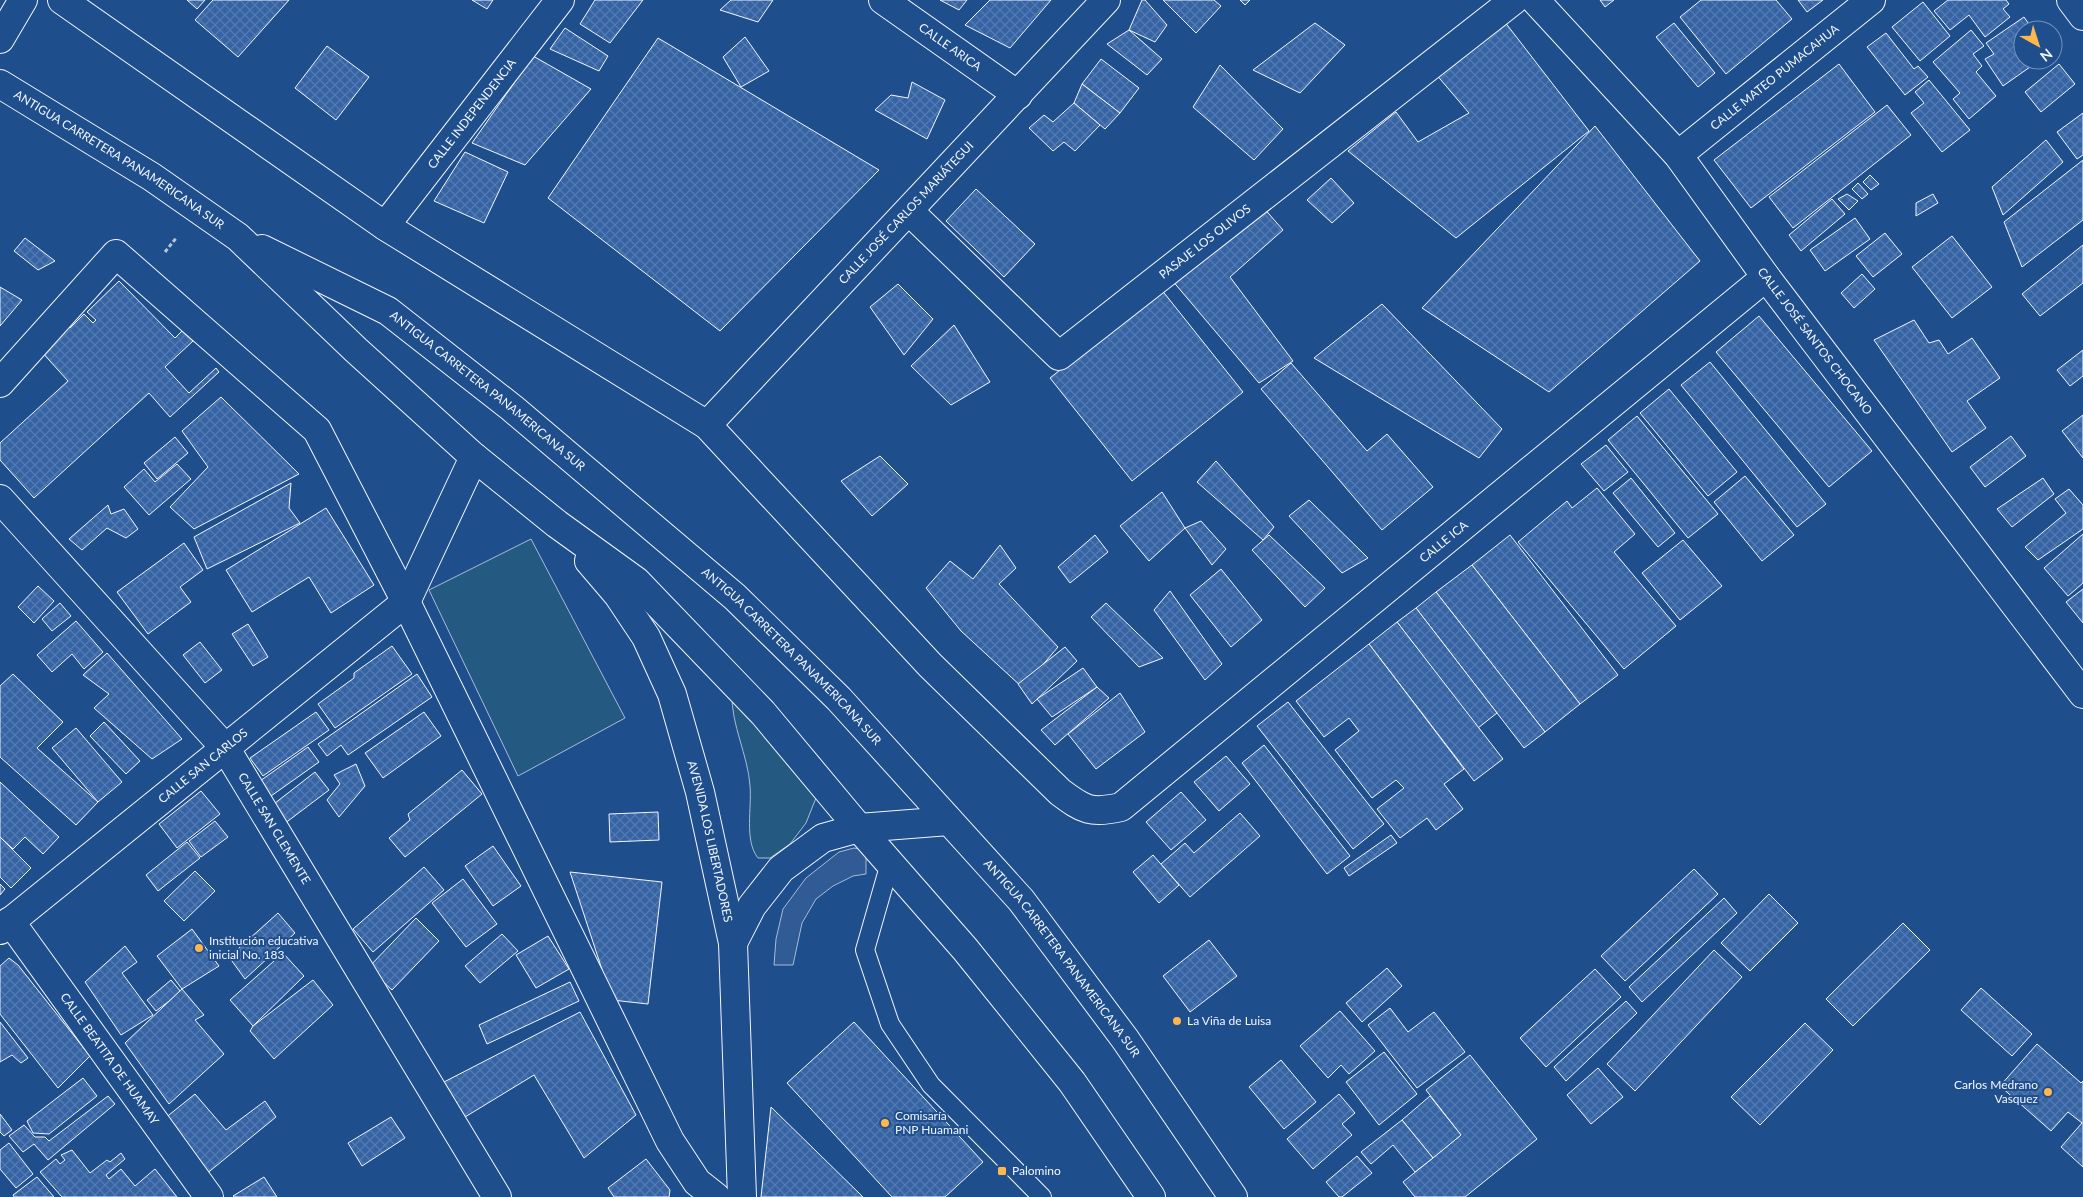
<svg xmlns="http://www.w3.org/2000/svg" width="2083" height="1197" font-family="Lato,sans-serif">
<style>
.park{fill:#245a82;stroke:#a8bbd7}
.parking{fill:#305b95;stroke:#a8bbd7}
.building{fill:url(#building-cross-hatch);stroke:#f2f6ff}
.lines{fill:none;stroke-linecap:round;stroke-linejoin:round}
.service-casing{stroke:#f2f6ff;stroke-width:20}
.minor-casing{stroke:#f2f6ff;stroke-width:30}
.trunk-casing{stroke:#f2f6ff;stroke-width:30}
.path{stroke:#b3c4dc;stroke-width:3;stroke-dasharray:4 2.5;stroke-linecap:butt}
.service{stroke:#1f4e8c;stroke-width:18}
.minor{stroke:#1f4e8c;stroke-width:28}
.trunk{stroke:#1f4e8c;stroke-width:28}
.poi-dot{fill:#ffb74d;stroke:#1f4e8c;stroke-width:2}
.labels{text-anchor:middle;stroke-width:4;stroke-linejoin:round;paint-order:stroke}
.street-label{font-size:12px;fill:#f2f6ff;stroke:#1f4e8c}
.poi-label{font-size:12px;fill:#f2f6ff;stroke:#1f4e8c;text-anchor:start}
</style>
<defs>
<pattern id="building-cross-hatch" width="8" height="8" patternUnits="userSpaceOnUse" patternTransform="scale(1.25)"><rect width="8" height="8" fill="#3563a3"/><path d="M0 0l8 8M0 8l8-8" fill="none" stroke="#537ab1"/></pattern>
</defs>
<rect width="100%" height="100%" fill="#1f4e8c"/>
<!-- park -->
<g class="park">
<path d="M531 539 625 718 518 776 429 590Z"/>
<path d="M732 694 818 793 806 823 790 844 770 858H758C744 841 752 807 750 786 748 755 731 725 732 694Z"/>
</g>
<!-- parking -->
<path class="parking" d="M854 848 866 850V874L853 876 833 886 816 899 802 923 793 965H774L776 939 783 909 806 878 839 852Z"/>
<!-- building -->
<g class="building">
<path d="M187 0H205L197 9Z"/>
<path d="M213 0H289L238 57 195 20Z"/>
<path d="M472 0H493L487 9Z"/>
<path d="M595 0H643L610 43 580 24Z"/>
<path d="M731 0H773L758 22 720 10Z"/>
<path d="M940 0H967L959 10Z"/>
<path d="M990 0H1051L1010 48 965 25Z"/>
<path d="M1142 0H1145L1167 25 1155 42 1129 30Z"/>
<path d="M1163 0H1214L1221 6 1196 33Z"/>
<path d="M1240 0H1250L1245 5Z"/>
<path d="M1600 0H1614L1605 7Z"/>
<path d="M1701 0H1776L1792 19 1726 74 1680 17Z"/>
<path d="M1798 0H1823L1807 12Z"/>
<path d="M1948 0H2006L2009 4 2003 9 2010 17 1985 37 1969 15 1950 30 1934 11Z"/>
<path d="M1923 2 1950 36 1920 61 1892 27Z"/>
<path d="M1501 17 1589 131 1456 238 1348 151 1396 112 1418 142 1469 113 1435 73Z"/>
<path d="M2024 17 2033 30H2023V60H2040L2003 86 1985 59 1994 54 1986 43Z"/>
<path d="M1315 23 1345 45 1300 93 1253 70Z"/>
<path d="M1674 23 1715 73 1698 87 1656 37Z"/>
<path d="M565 28 608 56 599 71 550 49Z"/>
<path d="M1129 30 1162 59 1147 75 1107 44Z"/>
<path d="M1971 30 1984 46 1973 54 1982 66 1976 72 1996 96 1969 119 1953 99 1960 93 1933 62Z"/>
<path d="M1886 33 1914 69 1918 66 1928 77 1905 95 1867 47Z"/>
<path d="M745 37 769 71 741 87 723 57Z"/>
<path d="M658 38 879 170 720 331 548 198Z"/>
<path d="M327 46 369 77 336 120 295 88Z"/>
<path d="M533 56 591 89 525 165 472 143Z"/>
<path d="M1101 59 1139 88 1120 113 1082 84Z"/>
<path d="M1839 64 1875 112 1751 208 1714 160Z"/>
<path d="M2059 64 2075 84 2041 112 2025 92Z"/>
<path d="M1220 65 1283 129 1254 160 1193 107Z"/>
<path d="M1929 80 1970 130 1942 152 1911 113 1924 103 1915 92Z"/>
<path d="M912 82 945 100 927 139 875 110 891 95 908 98Z"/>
<path d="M1082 84 1120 113 1105 129 1074 103Z"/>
<path d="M1074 103 1100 125 1075 151 1064 142 1053 151 1029 128 1044 115 1053 122Z"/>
<path d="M1887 105 1911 135 1793 228 1769 197Z"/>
<path d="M2083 113V155L2077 159 2057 132Z"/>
<path d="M1595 126 1700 261 1549 392 1422 308Z"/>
<path d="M2046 140 2063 162 2003 215 1992 187Z"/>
<path d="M465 152 508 172 484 223 434 201Z"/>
<path d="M2083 160V220L2022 267 2004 222Z"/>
<path d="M1870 175 1879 184 1871 190 1863 182Z"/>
<path d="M1331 178 1354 203 1332 223 1307 200Z"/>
<path d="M1858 183 1868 194 1862 199 1852 189Z"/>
<path d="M976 189 1035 244 1004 277 946 221Z"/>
<path d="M1847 194 1858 201 1849 210 1838 199Z"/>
<path d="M1933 194 1938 203 1916 216V203Z"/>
<path d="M1832 199 1845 214 1801 251 1789 235Z"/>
<path d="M1262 206 1283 230 1230 277 1293 361 1259 383 1171 279Z"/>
<path d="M1855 218 1870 239 1825 271 1810 250Z"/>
<path d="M1885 233 1902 254 1873 277 1856 256Z"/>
<path d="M1952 236 1992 287 1952 318 1912 267Z"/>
<path d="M25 238 55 261 38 270 14 251Z"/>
<path d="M2083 245V283L2040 316 2022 294Z"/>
<path d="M1862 274 1875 289 1854 308 1841 293Z"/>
<path d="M119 281 175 338 182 331 193 341 165 367 189 393 216 368 219 372 170 417 149 393 34 498 0 460V443L68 381 40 350 68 325 70 328 84 314 93 323 96 320 87 312Z"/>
<path d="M898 284 933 319 904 355 870 307Z"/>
<path d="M0 287 22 300 0 326Z"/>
<path d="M1161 289 1243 392 1132 481 1050 378Z"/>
<path d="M1382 304 1502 429 1479 458 1314 358Z"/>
<path d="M1759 316 1872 451 1829 487 1716 352Z"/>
<path d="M1914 320 1929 343 1939 340 1948 354 1972 338 2000 378 1967 401 1986 428 1952 452 1874 340Z"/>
<path d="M954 325 990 382 951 405 911 366Z"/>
<path d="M2083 350V376L2070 386 2057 370Z"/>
<path d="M1710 362 1826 504 1797 527 1681 385Z"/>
<path d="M1291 363 1367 451 1387 434 1433 487 1382 530 1261 389Z"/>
<path d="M1669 389 1737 472 1708 496 1640 413Z"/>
<path d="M221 397 299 474 194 529 170 507 208 467 182 431Z"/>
<path d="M2083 415V458L2062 431Z"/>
<path d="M1637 416 1718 514 1688 538 1608 440Z"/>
<path d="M2011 436 2026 456 1985 487 1970 467Z"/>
<path d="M175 437 188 453 157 479 144 463Z"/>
<path d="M1606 445 1628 472 1604 491 1581 464Z"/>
<path d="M880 456 908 484 872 516 841 481Z"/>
<path d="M1216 461 1274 527 1263 540 1197 482Z"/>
<path d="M177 464 191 479 149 515 124 487 144 469 155 482Z"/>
<path d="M1745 476 1794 535 1762 561 1714 502Z"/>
<path d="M1631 478 1675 533 1658 547 1613 493Z"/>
<path d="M2043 478 2054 494 2012 527 1997 509Z"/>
<path d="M291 483 289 508 300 523 207 569 194 537Z"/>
<path d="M1597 488 1635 534 1614 552 1676 626 1624 669 1518 542 1567 501 1572 508Z"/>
<path d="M2069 489 2083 505V529L2038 560 2025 547 2066 513 2055 499Z"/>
<path d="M1162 492 1185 528 1149 561 1120 526Z"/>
<path d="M1309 500 1368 558 1342 573 1289 516Z"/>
<path d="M108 505 111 514 124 509 138 529 126 538 107 528 82 550 69 539Z"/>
<path d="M326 508 374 585 331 613 309 577 252 612 226 570Z"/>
<path d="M1201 521 1226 549 1212 565 1185 528Z"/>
<path d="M2083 534V583L2068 596 2044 568Z"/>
<path d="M1095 535 1108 552 1070 583 1058 567Z"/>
<path d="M1269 535 1325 588 1305 607 1252 550Z"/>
<path d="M1510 535 1618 675 1580 704 1472 565Z"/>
<path d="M1683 540 1722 586 1680 620 1642 573Z"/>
<path d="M184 543 203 570 180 587 191 602 148 634 117 592Z"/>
<path d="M1000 545 1016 568 999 584 1058 647 1023 688 961 631 926 588 950 561 973 579Z"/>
<path d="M1472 565 1580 704 1545 732 1436 592Z"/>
<path d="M1221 569 1262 620 1231 647 1190 595Z"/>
<path d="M38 586 54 601 34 623 18 607Z"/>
<path d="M2083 589V623L2066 602Z"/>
<path d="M1170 591 1222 664 1205 680 1154 610Z"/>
<path d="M1436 592 1545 732 1524 748 1416 608Z"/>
<path d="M60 603 71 616 52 631 42 619Z"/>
<path d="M1106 603 1163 658 1139 667 1091 617Z"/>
<path d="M1416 608 1497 713 1478 728 1397 622Z"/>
<path d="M76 621 103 652 84 669 72 654 52 672 37 655Z"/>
<path d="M1397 622 1503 759 1474 781 1369 644Z"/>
<path d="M248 624 268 657 253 666 232 634Z"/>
<path d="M200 642 222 670 205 683 183 655Z"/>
<path d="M1369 644 1464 769 1444 784 1463 809 1436 830 1427 818 1400 838 1377 809 1404 788 1396 780 1372 798 1335 750 1359 731 1349 718 1324 737 1296 701Z"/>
<path d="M392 646 412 674 335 728 318 704 354 678V673Z"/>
<path d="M1065 647 1077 661 1032 704 1018 684Z"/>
<path d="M107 653 182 739 152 759 94 708 109 694 83 675Z"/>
<path d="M1083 668 1097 687 1052 717 1037 699Z"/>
<path d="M13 674 63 722 37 748 98 802 76 825 0 757V686Z"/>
<path d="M417 674 432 697 348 755 341 745 327 756 318 744Z"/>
<path d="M1097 687 1109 698 1055 745 1041 730Z"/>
<path d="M1120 693 1145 732 1096 769 1068 734Z"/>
<path d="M1288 702 1384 824 1353 849 1257 726Z"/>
<path d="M316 712 329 730 263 776 250 758Z"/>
<path d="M424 712 441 736 383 778 365 753Z"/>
<path d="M104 722 140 761 126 774 90 736Z"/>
<path d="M76 728 122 782 98 802 52 748Z"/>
<path d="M1264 745 1350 856 1327 874 1242 763Z"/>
<path d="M308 747 319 762 271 796 260 781Z"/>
<path d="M1226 756 1250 784 1219 811 1194 782Z"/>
<path d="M356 764 365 786 339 817 327 800 340 784 334 775Z"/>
<path d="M462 770 482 794 405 857 389 838 410 820 408 814Z"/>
<path d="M315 772 329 790 284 824 270 807Z"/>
<path d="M0 782 59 837 43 854 25 837 13 849 0 837Z"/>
<path d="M201 791 220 814 177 848 159 824Z"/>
<path d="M1181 792 1206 820 1171 850 1146 822Z"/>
<path d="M658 812 659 840 610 842 609 814Z"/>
<path d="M1240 813 1260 836 1190 897 1161 864 1185 843 1194 853Z"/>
<path d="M215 821 228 837 201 857 189 841Z"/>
<path d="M1391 835 1397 843 1349 876 1344 868Z"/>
<path d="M0 837 31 868 11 888 0 877Z"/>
<path d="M187 842 200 858 158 891 146 875Z"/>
<path d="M493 846 521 886 493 906 465 866Z"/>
<path d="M1153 855 1179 885 1159 903 1133 872Z"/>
<path d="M424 867 444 890 373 952 353 929Z"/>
<path d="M1694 869 1718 894 1625 981 1601 956Z"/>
<path d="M195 871 215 891 184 921 164 901Z"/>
<path d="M570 872 662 882 648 1004 612 1000Z"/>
<path d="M463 879 497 924 466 947 432 903Z"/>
<path d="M0 884 5 889 0 895Z"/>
<path d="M1769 894 1798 923 1750 971 1721 943Z"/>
<path d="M1724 898 1737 913 1642 1002 1629 987Z"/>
<path d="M278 913 295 933 245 979 229 957Z"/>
<path d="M416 918 439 941 392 990 368 968Z"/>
<path d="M1903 923 1930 950 1853 1026 1826 999Z"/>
<path d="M192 929 219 966 182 989 157 956Z"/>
<path d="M502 934 518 951 480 983 465 966Z"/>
<path d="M548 936 569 969 536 988 516 955Z"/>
<path d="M1209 940 1237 976 1190 1012 1163 976Z"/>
<path d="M125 946 137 962 122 973 153 1015 121 1035 85 982Z"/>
<path d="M1714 950 1742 977 1635 1091 1607 1064Z"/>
<path d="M283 953 304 976 253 1026 230 1000Z"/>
<path d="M9 958 18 965 90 1056 58 1088 0 1014V966Z"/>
<path d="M1387 968 1402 986 1362 1022 1346 1003Z"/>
<path d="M1595 969 1621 997 1546 1067 1520 1038Z"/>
<path d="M171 980 181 992 156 1011 147 1000Z"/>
<path d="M313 980 333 1005 274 1059 250 1031 253 1026Z"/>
<path d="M570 982 579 1001 487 1044 479 1025Z"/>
<path d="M1981 988 2032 1034 2012 1056 1961 1010Z"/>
<path d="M182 989 204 1015 195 1020 224 1054 169 1104 125 1043Z"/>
<path d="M1626 1001 1637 1013 1566 1081 1554 1067Z"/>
<path d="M1390 1008 1408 1032 1434 1012 1465 1052 1417 1088 1368 1025Z"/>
<path d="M1340 1011 1375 1051 1349 1074 1341 1065 1328 1078 1300 1046Z"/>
<path d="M580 1012 636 1115 584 1158 534 1075 465 1117 444 1082Z"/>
<path d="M0 1022 28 1058 21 1063 12 1055 0 1062Z"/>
<path d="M854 1022 983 1162 945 1197H892L787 1083Z"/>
<path d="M1805 1023 1833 1050 1760 1125 1731 1097Z"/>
<path d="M2037 1044 2081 1083 2083 1081V1167L2061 1147 2082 1123 2068 1112 2051 1131 2000 1086Z"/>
<path d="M1384 1052 1417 1094 1379 1125 1346 1082Z"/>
<path d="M1470 1055 1537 1139 1465 1197H1415L1403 1182 1461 1135 1426 1090Z"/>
<path d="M1281 1060 1316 1102 1284 1129 1249 1087Z"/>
<path d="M1598 1068 1623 1097 1591 1124 1567 1095Z"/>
<path d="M83 1078 97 1096 49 1134 33 1133 27 1121Z"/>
<path d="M195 1094 226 1130 265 1101 276 1117 205 1175 164 1119Z"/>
<path d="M1339 1094 1355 1113 1342 1124 1352 1135 1313 1169 1287 1139Z"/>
<path d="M108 1096 115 1104 48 1160 34 1144 23 1152 9 1136 24 1125 35 1137H45L49 1141Z"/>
<path d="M1430 1096 1461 1135 1433 1158 1402 1120Z"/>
<path d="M771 1107 863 1197H761Z"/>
<path d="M0 1114 12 1130 4 1136 0 1132Z"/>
<path d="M391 1117 405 1138 362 1166 348 1143Z"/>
<path d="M1402 1120 1433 1158 1415 1172 1393 1145 1371 1164 1361 1152Z"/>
<path d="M9 1143 33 1174 16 1188 0 1169V1150Z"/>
<path d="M72 1150 90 1173 107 1160 110 1162 121 1153 125 1159 106 1175 109 1179 121 1169 135 1186 155 1169 177 1197H62L40 1172 56 1159 60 1164 65 1160 61 1155Z"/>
<path d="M1357 1156 1372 1173 1342 1197H1339L1326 1182Z"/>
<path d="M646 1159 670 1190 669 1197H614L608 1188Z"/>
<path d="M37 1177 54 1197H14L13 1195Z"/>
<path d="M264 1177 277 1197H234L233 1196Z"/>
</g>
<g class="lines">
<defs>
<path id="service" d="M890 863 865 950 890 1024 931 1085 1042 1197"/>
<g id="minor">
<path id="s1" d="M62 0 385 226 707 425 930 665 1060 792C1084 810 1091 814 1121 807L1766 277"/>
<path id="s2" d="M883 0 1018 95"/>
<path id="s3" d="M1535 0 1678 155 1766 277 2083 694"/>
<path d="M2071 0 2083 16"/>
<path d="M0 39 23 0"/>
<path id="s4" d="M1678 155 1871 0"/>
<path id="s5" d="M909 211 1059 356 1514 0"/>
<path id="s6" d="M385 226 560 0"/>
<path d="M0 383 116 254 317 430 406 602 670 1141 697 1182 716 1197"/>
<path id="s7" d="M707 425 1106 0"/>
<path id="s8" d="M0 499 226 749 497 1197"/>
<path id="s9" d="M10 921 209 1197"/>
<path id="s10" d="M0 930 406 602 474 457"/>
</g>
<g id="trunk">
<path id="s11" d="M0 84 152 177 238 237 356 350 474 457 557 524 636 581 763 713 859 828 965 949 1072 1082 1151 1197"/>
<path id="s12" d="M262 249 388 311 512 408 735 597 839 699 1021 900 1125 1039 1233 1197"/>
<path id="s13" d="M589 561 618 595 646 637 672 694 700 792 733 943 742 1197"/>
<path d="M733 943 752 906 781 869 823 838 859 828 949 821"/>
</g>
</defs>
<!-- service casing -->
<use href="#service" class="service-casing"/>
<!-- minor casing -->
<use href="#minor" class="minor-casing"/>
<!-- trunk casing -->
<use href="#trunk" class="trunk-casing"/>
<!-- path -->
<path class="path" d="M165 252 177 237"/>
<!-- service -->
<use href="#service" class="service"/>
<!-- minor -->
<use href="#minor" class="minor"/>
<!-- trunk -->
<use href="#trunk" class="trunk"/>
</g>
<!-- markers -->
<g class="poi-dot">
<circle cx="199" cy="948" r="5"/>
<circle cx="1177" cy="1021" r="5"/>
<circle cx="2048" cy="1092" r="5"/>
<circle cx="885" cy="1123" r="5"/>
<rect x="997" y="1166" width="10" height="10" rx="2.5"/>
</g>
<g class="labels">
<!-- street labels -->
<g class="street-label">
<text dy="4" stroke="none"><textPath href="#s2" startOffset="82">CALLE ARICA</textPath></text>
<text dy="4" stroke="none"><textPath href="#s4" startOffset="124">CALLE MATEO PUMACAHUA</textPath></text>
<text dy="4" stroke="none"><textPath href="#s6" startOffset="142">CALLE INDEPENDENCIA</textPath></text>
<text dy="4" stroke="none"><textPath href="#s11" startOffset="141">ANTIGUA CARRETERA PANAMERICANA SUR</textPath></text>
<text dy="4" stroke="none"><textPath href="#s7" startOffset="291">CALLE JOSÉ CARLOS MARIÁTEGUI</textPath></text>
<text dy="4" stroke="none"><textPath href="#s5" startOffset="394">PASAJE LOS OLIVOS</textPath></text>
<text dy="4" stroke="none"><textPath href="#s3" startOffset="442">CALLE JOSÉ SANTOS CHOCANO</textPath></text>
<text dy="4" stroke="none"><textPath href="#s12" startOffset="268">ANTIGUA CARRETERA PANAMERICANA SUR</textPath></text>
<text dy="4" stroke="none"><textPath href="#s1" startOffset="1766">CALLE ICA</textPath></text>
<text dy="4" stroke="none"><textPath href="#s12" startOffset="672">ANTIGUA CARRETERA PANAMERICANA SUR</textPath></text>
<text dy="4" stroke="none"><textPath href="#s10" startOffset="261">CALLE SAN CARLOS</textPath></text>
<text dy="4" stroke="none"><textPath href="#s8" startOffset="430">CALLE SAN CLEMENTE</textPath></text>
<text dy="4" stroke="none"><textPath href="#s13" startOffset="310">AVENIDA LOS LIBERTADORES</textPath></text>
<text dy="4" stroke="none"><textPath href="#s12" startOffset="1078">ANTIGUA CARRETERA PANAMERICANA SUR</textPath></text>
<text dy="4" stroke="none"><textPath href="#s9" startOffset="170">CALLE BEATITA DE HUAMAY</textPath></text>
</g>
<!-- poi labels -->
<g class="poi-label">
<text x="209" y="945">Institución educativa<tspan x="209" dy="14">inicial No. 183</tspan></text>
<text x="1187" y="1025">La Viña de Luisa</text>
<text x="2038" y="1089" text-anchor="end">Carlos Medrano<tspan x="2038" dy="14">Vasquez</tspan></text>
<text x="895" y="1120">Comisaría<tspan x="895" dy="14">PNP Huamani</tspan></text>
<text x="1012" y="1175">Palomino</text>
</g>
</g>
<!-- north arrow -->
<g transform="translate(2038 45) rotate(141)"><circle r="24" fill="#1f4e8c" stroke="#7391ba"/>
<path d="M0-4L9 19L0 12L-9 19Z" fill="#ffb74d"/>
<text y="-8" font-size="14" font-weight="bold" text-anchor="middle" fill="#f2f6ff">N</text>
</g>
</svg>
